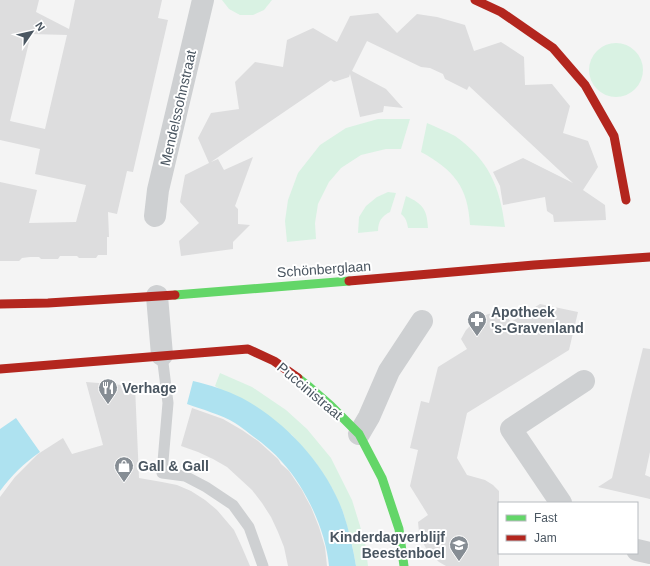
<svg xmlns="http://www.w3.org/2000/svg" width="650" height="566" font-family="Helvetica,sans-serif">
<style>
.green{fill:#d9f2e3}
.water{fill:#aee2f0}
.building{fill:#ddddde;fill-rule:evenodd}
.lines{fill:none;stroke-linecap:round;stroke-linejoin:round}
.lane{stroke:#ced0d2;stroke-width:11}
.street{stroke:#ced0d2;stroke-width:22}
.fast{stroke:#63d668;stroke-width:9}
.jam{stroke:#b3261e;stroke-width:9}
.labels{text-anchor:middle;stroke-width:4;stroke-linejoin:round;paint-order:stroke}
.street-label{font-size:14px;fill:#4a5661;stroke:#fff}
.poi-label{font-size:14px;font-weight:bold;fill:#4a5661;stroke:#fff;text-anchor:start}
</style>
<rect width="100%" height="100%" fill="#f4f4f4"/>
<!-- green -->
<g class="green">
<path d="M222 0H272L264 10 253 15H240L229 9Z"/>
<circle cx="616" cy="70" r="27"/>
<path d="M378 119H410L401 149H386L361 155 341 168 329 182 318 204 315 223 316 239 287 242 285 221 288 200 298 173 320 145 346 128Z"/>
<path d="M427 123C436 127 446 131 455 136 489 160 500 187 505 227L470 225C468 187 454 170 421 152Z"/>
<path d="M388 192 396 193 390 212C382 216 378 221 378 231L358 233 359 217 366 206 377 197Z"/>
<path d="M406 196C423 204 427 209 428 228H408C407 222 406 218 401 214Z"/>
<path d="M220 373 252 387 286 410 307 429 331 458 352 500 365 542 368 566H356L352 544 343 512 332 488 316 463 292 435 215 386Z"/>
</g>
<!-- water -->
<g class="water">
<path d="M193 381C210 385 226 390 242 398 286 422 326 465 343 512 349 530 353 548 356 566H329C326 531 306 488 282 462 273 451 261 442 250 434 245 430 240 426 235 423 222 415 201 409 187 404Z"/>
<path d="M16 418 40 452C24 463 11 476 0 491V429Z"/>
</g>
<!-- building -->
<g class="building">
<path d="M0 0H39L36 12 69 29 75 0H162L158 18 168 20 133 172 127 171 117 214 108 212 109 237H107V255H98L96 258H79L77 256H60L58 259H41L39 257H30L22 258 19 261H0V182L37 190 29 223 76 222 86 185 35 174 40 149 0 140ZM31 34 67 35 45 129 10 121Z"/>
<path d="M378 13 397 33 417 14 437 17 465 25 474 51 501 42 524 57 525 85 552 84 570 106 563 133 588 141 598 167 583 190 605 205 606 220 554 222 553 215 547 211 545 197 503 205 500 186 493 172 523 158 573 183 469 86 467 90 445 79 443 74 430 68 421 67 367 41 352 71 386 89 403 108 384 106 383 112 360 117 350 74 349 77 334 82 331 80 211 162 218 159 224 170 253 157 235 206 238 209V224L250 225 233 242V249L181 256 179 241 199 223 180 202 185 175 209 163 198 138 211 113 239 109 235 82 255 62 283 67 287 40 313 28 337 42 350 16Z"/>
<path d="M540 304 578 312 569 350 467 413 457 458 467 475 485 480 493 485 499 491V566H446L439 562 427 550 422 541 419 532 418 522 428 515 410 486 418 450 410 448 421 401 429 403 438 367 467 349 461 339 466 330 473 323 479 319 488 314 495 313 504 312 511 322Z"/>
<path d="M643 348 650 349V452L645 475 650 477V499L598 487 612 478 631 396Z"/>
<path d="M86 382 135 386 139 478 162 482 177 485 191 491 205 500 217 510 234 530 241 545 250 566H0V497L15 477 38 454 63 438 72 454 103 445Z"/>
<path d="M192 408 223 419 242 430 258 441 278 459 281 464 289 471 295 480 302 490 306 498 311 507 319 527 325 547 327 566H288L284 547 278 532 271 517 262 503 252 490 227 467 213 459 198 452 181 446Z"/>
</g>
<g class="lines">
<!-- lane -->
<path class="lane" d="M162 355 168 403 162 473 185 476 206 487 233 505 249 527 263 566"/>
<!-- street -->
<g class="street">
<path d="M155 216 158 190 203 0"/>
<path d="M157 296 162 355"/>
<path d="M359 434 369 417 389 371 422 321"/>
<path d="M561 503 511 429 584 381"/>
<path d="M637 550 650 553"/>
</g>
<!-- fast -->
<g class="fast">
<path d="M175 295 349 281"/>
<path d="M298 378 307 385 331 406 359 434 382 478 399 529 404 566"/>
</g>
<!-- jam -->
<g class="jam">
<path d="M475 0 501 12 553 48 585 85 614 136 626 200"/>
<path d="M349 281 534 265 650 257"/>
<path d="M0 304 48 303 175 295"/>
<path d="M0 369 248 349 274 361 298 378"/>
</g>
</g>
<!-- icons -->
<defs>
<symbol id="pharmacy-pin" viewBox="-11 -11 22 30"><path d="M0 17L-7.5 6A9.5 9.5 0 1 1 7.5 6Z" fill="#868d94" stroke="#fff"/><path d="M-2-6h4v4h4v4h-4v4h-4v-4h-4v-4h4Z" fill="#fff"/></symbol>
<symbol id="restaurant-pin" viewBox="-11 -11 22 30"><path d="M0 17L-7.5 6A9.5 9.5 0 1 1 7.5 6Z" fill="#868d94" stroke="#fff"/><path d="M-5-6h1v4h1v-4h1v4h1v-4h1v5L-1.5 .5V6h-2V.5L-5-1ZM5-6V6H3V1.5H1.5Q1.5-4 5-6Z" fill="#fff"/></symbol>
<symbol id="shop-pin" viewBox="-11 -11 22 30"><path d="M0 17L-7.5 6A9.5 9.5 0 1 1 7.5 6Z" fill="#868d94" stroke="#fff"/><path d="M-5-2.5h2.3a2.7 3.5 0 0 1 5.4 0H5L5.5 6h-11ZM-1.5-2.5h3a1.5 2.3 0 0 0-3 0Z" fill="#fff"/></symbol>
<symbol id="school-pin" viewBox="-11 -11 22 30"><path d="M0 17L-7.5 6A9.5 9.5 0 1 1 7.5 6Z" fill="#868d94" stroke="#fff"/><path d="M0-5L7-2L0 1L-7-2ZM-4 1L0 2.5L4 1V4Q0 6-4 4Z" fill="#fff"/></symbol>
</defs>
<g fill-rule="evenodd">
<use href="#pharmacy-pin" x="466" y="309" width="22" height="30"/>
<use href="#restaurant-pin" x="97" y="377" width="22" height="30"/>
<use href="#shop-pin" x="113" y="455" width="22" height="30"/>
<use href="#school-pin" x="448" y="534" width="22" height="30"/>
</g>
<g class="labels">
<!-- street labels -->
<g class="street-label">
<text transform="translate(178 108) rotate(-77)" y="5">Mendelssohnstraat</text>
<text transform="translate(324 269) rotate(-4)" y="5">Schönberglaan</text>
<text transform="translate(310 391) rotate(40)" y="5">Puccinistraat</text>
</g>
<!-- poi labels -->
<g class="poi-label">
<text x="491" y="317">Apotheek<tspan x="491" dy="16">'s-Gravenland</tspan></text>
<text x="122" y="393">Verhage</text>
<text x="138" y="471">Gall &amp; Gall</text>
<text x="445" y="542" text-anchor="end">Kinderdagverblijf<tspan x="445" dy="16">Beestenboel</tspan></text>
</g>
</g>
<!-- legend -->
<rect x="498" y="502" width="140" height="52" fill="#ffffff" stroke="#b7bbc0"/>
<rect x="506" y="515" width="20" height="6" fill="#63d668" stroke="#b7bbc0"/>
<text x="534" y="522" font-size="12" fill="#4a5661">Fast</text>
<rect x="506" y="535" width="20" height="6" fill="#b3261e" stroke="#b7bbc0"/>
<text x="534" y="542" font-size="12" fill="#4a5661">Jam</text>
<!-- north arrow -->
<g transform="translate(32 32) rotate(56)" stroke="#ffffff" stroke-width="3" paint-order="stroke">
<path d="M0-3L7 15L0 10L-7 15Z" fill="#4a5661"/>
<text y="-6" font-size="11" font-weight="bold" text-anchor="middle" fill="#4a5661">N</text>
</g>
</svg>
